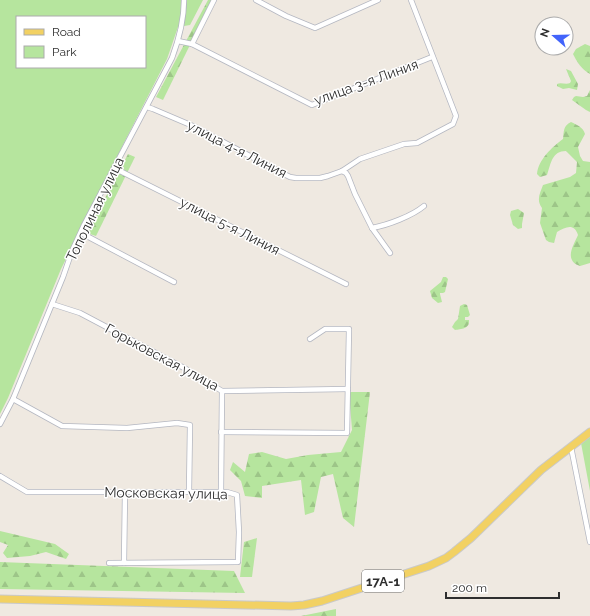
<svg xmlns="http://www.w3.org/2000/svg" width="590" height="616" font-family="Raleway,sans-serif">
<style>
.forest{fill:url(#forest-firs)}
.park{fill:#b6e59e;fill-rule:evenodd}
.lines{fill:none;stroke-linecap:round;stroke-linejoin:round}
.minor-casing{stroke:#b4b7c1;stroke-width:6}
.primary-casing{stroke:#c9c9c9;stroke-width:9}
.minor{stroke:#fff;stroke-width:4.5}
.primary{stroke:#f2d163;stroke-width:7}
.labels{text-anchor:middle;stroke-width:3;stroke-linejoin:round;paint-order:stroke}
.shield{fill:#fff;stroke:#6d6d6d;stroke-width:1}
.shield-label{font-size:13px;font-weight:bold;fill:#2e2e2e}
.street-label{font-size:14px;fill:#2e2e2e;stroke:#fff}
</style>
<defs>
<pattern id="forest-firs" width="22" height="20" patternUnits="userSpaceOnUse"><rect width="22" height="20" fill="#b6e59e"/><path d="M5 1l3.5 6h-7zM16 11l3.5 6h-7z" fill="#9dc588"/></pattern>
</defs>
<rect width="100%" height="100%" fill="#efe9e1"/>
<!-- forest -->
<g class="forest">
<path d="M208 0H212L163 100 156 97Z"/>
<path d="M585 44 590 46V74C582 70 577 62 573 54L576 49Z"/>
<path d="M566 69 571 71 578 84 577 90 569 88 563 89 557 86V84C561 82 566 85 570 83L571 81Z"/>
<path d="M590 90V112L586 110 572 100 574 97 576 96 583 97 587 96Z"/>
<path d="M571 122C577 125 583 127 585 134L578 147 580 156 583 161 590 162V263L580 266C577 265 573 263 572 260 568 253 575 242 578 235 574 223 566 227 557 232L554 243 549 242 546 240 540 223 542 208C536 200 540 193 543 185L570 177 576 173 577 162 566 151C552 151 551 163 547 175L540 177 537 174C538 160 552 147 563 139 564 131 563 126 571 122Z"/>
<path d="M128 154 135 157 96 236 87 233Z"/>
<path d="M518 209 524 213 522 224V228L518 229 513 225 510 215 511 211Z"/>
<path d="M443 277H446L448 279 445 292 443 293H440V294L442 302 438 303 432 298 430 291 441 282Z"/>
<path d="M464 304 467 305 470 315 468 317H465V320H469C470 329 461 329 455 330L452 327 455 322 458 319 460 306Z"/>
<path d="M349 392H370L354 527 343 518 333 474 321 477 314 512 305 515 301 480 262 486V498L245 496 241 481 230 470 233 462 245 472 249 454 262 452 286 459 308 455 341 452 352 430Z"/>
<path d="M0 531 55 544 69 554 66 559 46 552 30 556 7 558 3 553 8 545 0 542Z"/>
<path d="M257 538 252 577H240L244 542Z"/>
<path d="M0 562 234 571 245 593 0 589Z"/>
<path d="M336 609V616H301Z"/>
</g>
<!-- park -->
<g class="park">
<path d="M0 0H203L190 25 178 27 167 59 128 135 61 269 8 398 0 414ZM17 17H145V67H17Z"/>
<path d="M590 436V491L581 443Z"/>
</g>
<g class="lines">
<defs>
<g id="minor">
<path d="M256 0 286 16 315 28 378 0"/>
<path d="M178 41 192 44 312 105 432 57"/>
<path d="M192 44 214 0"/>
<path d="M147 107 153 109 193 126 284 174 290 177 296 178H320L328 176 342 171 360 159 404 144 417 143 453 124 456 116 411 0"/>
<path d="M114 168 346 284"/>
<path d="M342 171 346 173 348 176 355 194 372 228 390 253"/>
<path d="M372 228C388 225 412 216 424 206"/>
<path d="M81 233 174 282"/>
<path d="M52 304 80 313 186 369 222 391 348 389"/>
<path d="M13 399 62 426 127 428 177 423 190 425 189 492"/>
<path d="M0 424 13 399 63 277 72 251 84 225 172 58C179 39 184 21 184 0"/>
<path d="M221 432 347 433 349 329H325L310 339"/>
<path d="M571 447 590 542"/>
<path d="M0 476 27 492H227L237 495 239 532 238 562 109 563"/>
<path d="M221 492 222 391"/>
<path d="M124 563 125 492"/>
</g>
<path id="primary" d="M0 599 291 606 304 605 322 601 429 566 446 558 454 552 471 538 541 470 590 432"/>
</defs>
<!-- minor casing -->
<use href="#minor" class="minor-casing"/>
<!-- primary casing -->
<use href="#primary" class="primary-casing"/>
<!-- minor -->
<use href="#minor" class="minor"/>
<!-- primary -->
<use href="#primary" class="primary"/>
</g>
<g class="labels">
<!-- shield labels -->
<rect class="shield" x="362" y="570" width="42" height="22" rx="3"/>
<g class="shield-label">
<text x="383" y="586">17А-1</text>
</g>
<!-- street labels -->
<g class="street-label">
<text transform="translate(366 82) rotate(-20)" y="5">улица 3-я Линия</text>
<text transform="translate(237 149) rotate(27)" y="5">улица 4-я Линия</text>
<text transform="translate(95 209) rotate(-64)" y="5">Тополиная улица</text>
<text transform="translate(230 226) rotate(27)" y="5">улица 5-я Линия</text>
<text transform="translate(162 357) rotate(28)" y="5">Горьковская улица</text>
<text transform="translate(166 493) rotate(1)" y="5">Московская улица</text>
</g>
</g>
<!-- legend -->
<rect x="16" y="16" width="130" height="52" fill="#ffffff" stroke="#ababab"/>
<rect x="24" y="29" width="20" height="6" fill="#f2d163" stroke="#ababab"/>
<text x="52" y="36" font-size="12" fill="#2e2e2e">Road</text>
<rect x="24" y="46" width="20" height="12" fill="#b6e59e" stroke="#ababab"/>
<text x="52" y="56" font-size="12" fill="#2e2e2e">Park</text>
<!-- north arrow -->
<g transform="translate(554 36) rotate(290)"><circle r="19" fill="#ffffff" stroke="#ababab"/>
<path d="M0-3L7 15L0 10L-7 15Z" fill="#4264fb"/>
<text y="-6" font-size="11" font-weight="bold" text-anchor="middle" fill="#2e2e2e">N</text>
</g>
<!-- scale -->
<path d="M446 592v6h113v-6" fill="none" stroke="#2e2e2e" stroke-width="2"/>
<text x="452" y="592" font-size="12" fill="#2e2e2e" stroke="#ffffff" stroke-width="3" paint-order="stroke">200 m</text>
</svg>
